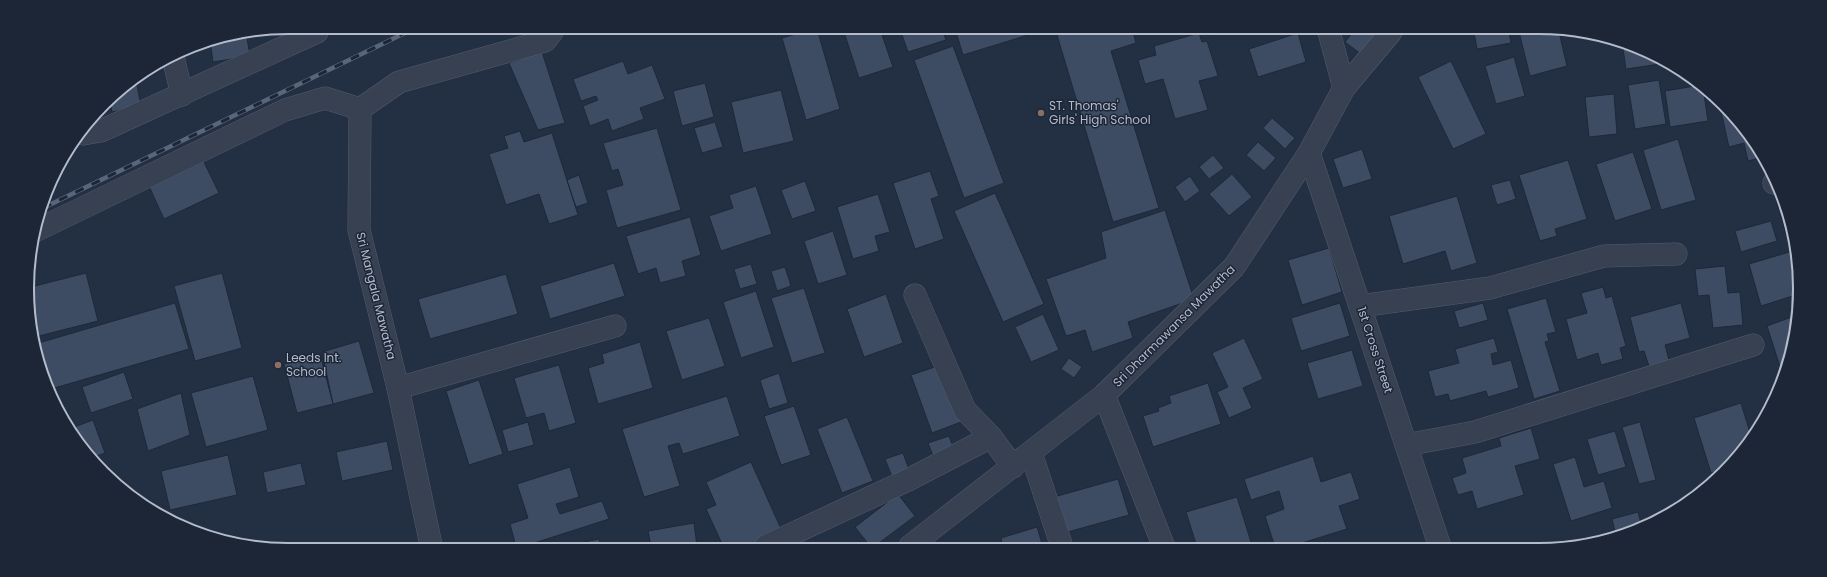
<svg xmlns="http://www.w3.org/2000/svg" width="1827" height="577" font-family="Poppins,sans-serif">
<style>
.building{fill:#3e4c63;stroke:#1e2839}
.lines{fill:none;stroke-linecap:round;stroke-linejoin:round}
.minor-casing{stroke:#525c6c;stroke-width:23}
.minor{stroke:#374152;stroke-width:22}
.rail-casing{stroke:#59657a;stroke-width:4.5}
.rail{stroke:#1c2637;stroke-width:3;stroke-dasharray:9;stroke-linecap:butt}
.education-dot{fill:#8d6e63;stroke:#1c2637;stroke-width:1.5}
.labels{text-anchor:middle;stroke-width:3;stroke-linejoin:round;paint-order:stroke}
.poi-label{font-size:12px;fill:#b4bccc;stroke:#1c2637;text-anchor:start}
.street-label{font-size:12px;fill:#b4bccc;stroke:#1c2637}
.rim{fill:none;stroke:#b4bccc;stroke-width:2}
</style>
<rect width="100%" height="100%" fill="#232f43"/>
<!-- building -->
<g class="building">
<path d="M238 32H246L250 56 213 62 210 40Z"/>
<path d="M803 32H818L840 109 806 120 782 38Z"/>
<path d="M844 32H881L893 67 859 78Z"/>
<path d="M901 32H943L946 40 908 52Z"/>
<path d="M956 32H1038L963 55Z"/>
<path d="M1067 32H1133L1136 43 1111 51 1159 208 1113 222 1057 35Z"/>
<path d="M1207 32H1224L1208 36Z"/>
<path d="M1353 32H1378L1361 54 1345 42Z"/>
<path d="M1474 32H1509L1511 43 1477 49Z"/>
<path d="M1519 32H1559L1567 66 1530 76Z"/>
<path d="M1199 33 1202 42 1207 41 1218 76 1199 81 1208 110 1175 119 1163 79 1145 84 1138 60 1156 55 1154 46Z"/>
<path d="M1298 33 1306 62 1258 77 1249 49Z"/>
<path d="M1622 42 1639 47 1659 58 1660 64 1626 69Z"/>
<path d="M953 46 1004 183 964 198 914 60Z"/>
<path d="M542 52 565 123 538 130 509 63Z"/>
<path d="M1514 57 1525 96 1496 104 1485 66Z"/>
<path d="M623 61 628 74 652 65 665 99 640 108 644 119 612 131 608 119 590 126 583 106 598 100 596 96 581 101 573 79Z"/>
<path d="M1451 61 1486 134 1453 149 1418 77Z"/>
<path d="M136 80 141 106 112 112 109 100 116 92Z"/>
<path d="M1659 80 1666 124 1635 129 1628 85Z"/>
<path d="M705 83 714 117 682 126 673 91Z"/>
<path d="M1701 85 1703 87 1708 121 1670 127 1665 91Z"/>
<path d="M781 90 794 141 743 153 731 102Z"/>
<path d="M1614 94 1617 134 1589 137 1585 97Z"/>
<path d="M1728 109 1756 143 1763 157 1748 161 1744 143 1729 147 1721 111Z"/>
<path d="M1272 118 1295 138 1285 149 1263 128Z"/>
<path d="M715 122 723 147 702 153 694 128Z"/>
<path d="M657 128 681 210 617 228 606 190 623 185 618 169 612 171 603 143Z"/>
<path d="M520 131 524 142 552 133 578 215 549 224 539 194 506 205 489 154 508 148 504 136Z"/>
<path d="M1678 139 1696 200 1661 210 1643 150Z"/>
<path d="M1258 142 1276 158 1264 171 1246 155Z"/>
<path d="M1362 149 1372 179 1343 188 1333 159Z"/>
<path d="M1633 152 1652 209 1615 221 1596 164Z"/>
<path d="M1213 155 1224 168 1209 179 1199 167Z"/>
<path d="M202 158 219 193 164 219 148 184Z"/>
<path d="M1568 160 1587 219 1555 229 1557 236 1540 241 1519 175Z"/>
<path d="M930 171 939 196 931 199 944 239 915 249 893 183Z"/>
<path d="M1232 174 1252 197 1229 216 1209 194Z"/>
<path d="M579 175 588 203 576 207 567 180Z"/>
<path d="M1190 176 1200 191 1185 202 1175 187Z"/>
<path d="M1510 180 1516 199 1497 205 1491 185Z"/>
<path d="M805 181 816 211 792 219 781 190Z"/>
<path d="M756 186 772 234 721 251 709 216 733 208 729 195Z"/>
<path d="M1781 192 1793 233 1786 234 1775 194Z"/>
<path d="M995 193 1044 304 1003 322 954 211Z"/>
<path d="M878 194 890 232 875 236 879 251 853 259 837 207Z"/>
<path d="M1457 196 1477 263 1451 271 1445 251 1403 264 1389 216Z"/>
<path d="M1165 210 1194 299 1128 322 1133 338 1092 352 1085 330 1066 336 1046 279 1106 258 1101 232Z"/>
<path d="M690 217 701 255 682 261 686 276 660 283 656 268 638 274 626 236Z"/>
<path d="M1771 221 1777 241 1741 252 1735 231Z"/>
<path d="M833 231 847 275 818 284 804 241Z"/>
<path d="M1329 248 1342 292 1302 305 1288 260Z"/>
<path d="M1796 250 1799 294 1761 306 1749 264Z"/>
<path d="M614 263 625 296 550 319 540 286Z"/>
<path d="M751 264 757 284 740 289 734 269Z"/>
<path d="M1725 266 1728 293 1740 292 1743 325 1713 328 1709 295 1698 296 1695 269Z"/>
<path d="M785 267 791 286 777 291 771 271Z"/>
<path d="M86 273 98 321 35 337 31 287Z"/>
<path d="M222 273 242 348 195 361 174 286Z"/>
<path d="M506 274 518 314 430 339 418 299Z"/>
<path d="M1603 287 1606 298 1612 296 1626 346 1620 348 1623 359 1601 365 1598 353 1577 360 1566 319 1587 313 1581 293Z"/>
<path d="M804 288 825 353 792 363 771 298Z"/>
<path d="M756 291 774 347 741 358 723 302Z"/>
<path d="M886 294 903 343 864 357 847 309Z"/>
<path d="M1546 298 1556 332 1547 334 1549 341 1545 342 1560 391 1534 399 1507 309Z"/>
<path d="M175 303 189 349 51 389 36 356 35 344Z"/>
<path d="M1340 303 1350 336 1301 351 1291 318Z"/>
<path d="M1483 303 1488 320 1459 328 1454 311Z"/>
<path d="M1681 303 1690 338 1665 345 1670 364 1650 369 1644 351 1639 352 1630 317Z"/>
<path d="M1043 314 1059 350 1031 362 1015 327Z"/>
<path d="M1797 315 1795 340 1782 373 1767 326Z"/>
<path d="M709 318 725 366 682 380 666 331Z"/>
<path d="M1244 338 1263 379 1243 388 1252 408 1229 418 1217 392 1228 387 1212 353Z"/>
<path d="M1494 338 1498 352 1491 354 1493 365 1511 360 1519 388 1488 397 1486 391 1450 401 1448 394 1435 397 1428 371 1459 363 1455 349Z"/>
<path d="M359 341 374 393 333 404 322 352Z"/>
<path d="M640 342 653 388 598 404 588 368 604 363 602 354Z"/>
<path d="M1352 350 1363 386 1318 399 1307 363Z"/>
<path d="M320 354 333 404 297 413 284 364Z"/>
<path d="M1069 358 1082 367 1074 378 1061 369Z"/>
<path d="M559 365 576 423 549 431 544 413 526 418 514 378Z"/>
<path d="M941 365 961 422 932 433 911 375Z"/>
<path d="M124 372 133 399 91 413 82 387Z"/>
<path d="M779 373 788 403 769 409 760 380Z"/>
<path d="M253 376 268 430 206 447 191 393Z"/>
<path d="M479 380 503 454 469 465 446 391Z"/>
<path d="M1208 383 1221 424 1153 447 1143 416 1159 411 1158 408 1171 403 1169 396Z"/>
<path d="M181 393 190 435 148 451 137 409Z"/>
<path d="M727 396 740 436 683 454 679 443 668 446 680 486 644 497 622 429Z"/>
<path d="M1741 403 1751 436 1724 469 1711 473 1694 418Z"/>
<path d="M794 406 811 455 781 465 764 416Z"/>
<path d="M847 417 873 481 842 493 817 429Z"/>
<path d="M93 420 105 453 91 458 69 429Z"/>
<path d="M528 422 534 445 508 452 502 430Z"/>
<path d="M1640 422 1656 480 1639 484 1622 427Z"/>
<path d="M1531 428 1540 459 1515 466 1524 495 1477 509 1472 491 1458 495 1452 478 1466 473 1462 458 1501 446 1499 438Z"/>
<path d="M1615 431 1626 467 1598 475 1587 439Z"/>
<path d="M949 436 954 449 933 456 928 443Z"/>
<path d="M387 441 393 470 342 481 336 452Z"/>
<path d="M903 453 910 472 893 479 885 459Z"/>
<path d="M228 455 237 495 170 510 161 471Z"/>
<path d="M1313 456 1321 482 1351 472 1360 499 1339 506 1347 529 1289 547H1275L1265 516 1284 509 1279 491 1251 500 1244 479Z"/>
<path d="M1575 457 1584 487 1604 481 1612 508 1571 521 1553 464Z"/>
<path d="M751 462 782 531 748 546H723L706 509 716 505 706 482Z"/>
<path d="M301 463 306 485 267 493 263 472Z"/>
<path d="M570 467 579 497 556 504 560 514 602 501 609 519 525 546H516L510 524 528 518 517 484Z"/>
<path d="M1118 479 1129 515 1064 533 1054 497Z"/>
<path d="M898 494 915 516 875 546H870L855 527Z"/>
<path d="M1237 497 1251 542 1234 547H1197L1186 512Z"/>
<path d="M1638 512 1642 527 1616 535 1612 519Z"/>
<path d="M694 523 697 546H651L648 531Z"/>
<path d="M1037 527 1043 547H1003L1001 538Z"/>
<path d="M1598 536 1599 540 1573 548H1562Z"/>
<path d="M599 539 601 546H575V544Z"/>
<path d="M1144 543 1146 547H1130Z"/>
</g>
<g class="lines">
<defs>
<g id="minor">
<path d="M1329 32 1344 88"/>
<path d="M173 57 182 95"/>
<path d="M83 134 101 131 317 32"/>
<path d="M1309 153 1440 547"/>
<path d="M1774 183 1777 182"/>
<path d="M37 230 285 110 325 98 360 109"/>
<path d="M915 295 965 410 991 437 1013 467"/>
<path d="M1360 306 1490 288 1604 256 1676 254"/>
<path d="M398 388 615 326"/>
<path d="M1104 395 1164 547"/>
<path d="M1406 445 1475 432 1753 345"/>
<path d="M1031 453 1062 547"/>
<path d="M431 545 398 388 359 230 360 109 399 82 545 41 552 32"/>
<path d="M766 546 908 480 991 437"/>
<path d="M910 546 1104 395 1234 267 1309 153 1344 88 1391 32"/>
</g>
</defs>
<!-- minor casing -->
<use href="#minor" class="minor-casing"/>
<!-- minor -->
<use href="#minor" class="minor"/>
<defs>
<path id="rail" d="M43 208 407 32"/>
</defs>
<!-- rail casing -->
<use href="#rail" class="rail-casing"/>
<!-- rail -->
<use href="#rail" class="rail"/>
</g>
<!-- markers -->
<g class="education-dot">
<circle cx="1041" cy="113" r="4"/>
<circle cx="278" cy="365" r="4"/>
</g>
<g class="labels">
<!-- poi labels -->
<g class="poi-label">
<text x="1049" y="110">ST. Thomas'<tspan x="1049" dy="14">Girls' High School</tspan></text>
<text x="286" y="362">Leeds Int.<tspan x="286" dy="14">School</tspan></text>
</g>
<!-- street labels -->
<g class="street-label">
<text transform="translate(376 296) rotate(76)" y="4">Sri Mangala Mawatha</text>
<text transform="translate(1174 326) rotate(-45)" y="4">Sri Dharmawansa Mawatha</text>
<text transform="translate(1375 350) rotate(72)" y="4">1st Cross Street</text>
</g>
</g>
<!-- crop -->
<path d="M0 0H1827V577H0ZM288 34H1539A254 254 0 0 1 1793 288V289A254 254 0 0 1 1539 543H288A254 254 0 0 1 34 289V288A254 254 0 0 1 288 34Z" fill="#1c2637" fill-rule="evenodd"/>
<path class="rim" d="M288 34H1539A254 254 0 0 1 1793 288V289A254 254 0 0 1 1539 543H288A254 254 0 0 1 34 289V288A254 254 0 0 1 288 34Z"/>
</svg>
